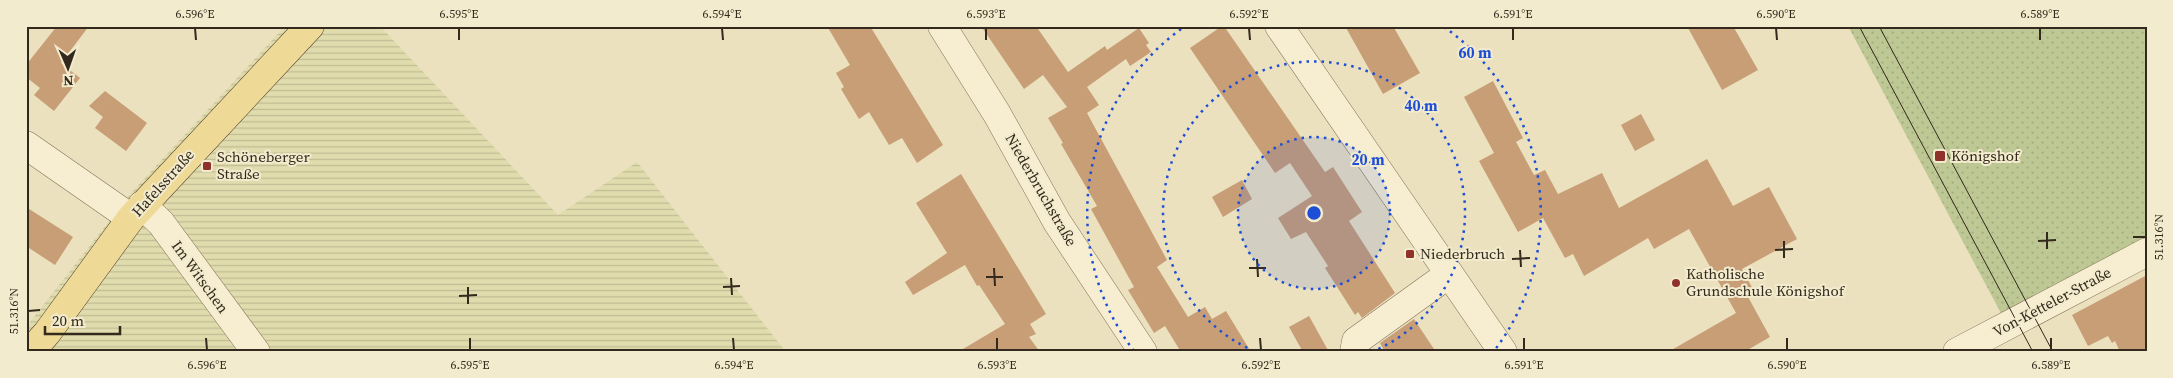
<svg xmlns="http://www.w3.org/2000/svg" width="2173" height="378" font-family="'Source Serif 4',serif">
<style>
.farmland{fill:url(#farmland-rules)}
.grass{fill:url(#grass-dots)}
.building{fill:#c89e76}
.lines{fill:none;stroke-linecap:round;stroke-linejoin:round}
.minor-casing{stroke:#837258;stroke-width:29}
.major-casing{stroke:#50402d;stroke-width:29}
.minor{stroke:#f7eed1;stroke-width:28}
.major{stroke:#eed997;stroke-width:28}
.tram{stroke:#33291c;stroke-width:1}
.ticks{fill:none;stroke:#33291c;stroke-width:2}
.ring{fill:none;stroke:#1d4ed8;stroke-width:2.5;stroke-dasharray:2.5 5}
.poi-dot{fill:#8f322b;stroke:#f3ebce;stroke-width:2}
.labels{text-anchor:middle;stroke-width:4;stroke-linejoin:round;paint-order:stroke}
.poi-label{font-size:15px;fill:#33291c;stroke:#f3ebce;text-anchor:start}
.street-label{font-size:15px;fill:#33291c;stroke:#f3ebce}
.centre{fill:#1d4ed8;stroke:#f3ebce;stroke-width:2.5}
.ring-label{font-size:15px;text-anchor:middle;font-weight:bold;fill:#1d4ed8;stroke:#f3ebce;stroke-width:4;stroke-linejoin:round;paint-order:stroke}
.neatline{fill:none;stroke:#33291c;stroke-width:2}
.ticks-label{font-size:12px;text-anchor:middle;fill:#33291c}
</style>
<defs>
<pattern id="farmland-rules" width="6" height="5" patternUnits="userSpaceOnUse" patternTransform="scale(1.25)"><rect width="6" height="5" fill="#e0dcad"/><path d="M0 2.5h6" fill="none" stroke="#c1bd94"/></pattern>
<pattern id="grass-dots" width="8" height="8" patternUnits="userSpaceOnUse" patternTransform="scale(1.25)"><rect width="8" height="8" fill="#bec894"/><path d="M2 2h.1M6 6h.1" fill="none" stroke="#a4ac7f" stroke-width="1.8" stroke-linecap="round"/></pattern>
</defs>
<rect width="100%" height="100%" fill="#ebe1bf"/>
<!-- farmland -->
<path class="farmland" d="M285 26H380L558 215 637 162 786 352H26V327L132 192Z"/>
<!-- grass -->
<path class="grass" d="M1848 26H2147V260L2011 332Z"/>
<!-- building -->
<g class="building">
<path d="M57 26H89L61 63 80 78 54 111 34 95 40 88 26 77V65Z"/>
<path d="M827 26H870L943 145 917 163 902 138 889 145 869 112 859 119 841 89 844 87 836 73 850 65Z"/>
<path d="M981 26H1036L1068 72 1105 46 1107 50 1139 28 1149 43 1146 45 1151 52 1130 66 1126 59 1087 87 1099 105 1087 113 1167 260 1157 267 1188 317 1205 307 1212 319 1226 311 1251 352H1181L1165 326 1154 333 1128 290 1134 287 1091 209 1097 206 1061 144 1063 143 1048 118 1067 107 1043 75 1024 89Z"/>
<path d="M1222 26H1224L1325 172 1333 167 1362 212 1349 221 1395 293 1362 318 1358 312 1355 315 1325 268 1328 266 1306 232 1291 239 1278 218 1312 196 1290 163 1275 173 1190 48Z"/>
<path d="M1345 26H1393L1420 73 1383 94Z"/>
<path d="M1687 26H1733L1758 70 1722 90Z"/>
<path d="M1493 81 1523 138 1516 142 1534 175 1545 170 1558 194 1602 173 1619 208 1707 159 1733 206 1769 187 1797 239 1742 269 1754 291 1747 295 1770 337 1744 352H1668L1736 313 1689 229 1654 249 1648 238 1584 276 1573 254 1565 258 1543 218 1518 232 1479 161 1494 153 1464 97Z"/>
<path d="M105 91 147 123 126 151 95 128 103 117 89 106Z"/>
<path d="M1641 114 1655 140 1635 151 1621 125Z"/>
<path d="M961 174 1046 314 1030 324 1036 334 1029 337 1040 352H958L1005 324 979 285 977 286 965 265 913 295 905 282 947 253 916 203Z"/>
<path d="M1242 180 1252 199 1223 217 1212 197Z"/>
<path d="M26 207 73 237 55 265 26 246Z"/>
<path d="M2147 275V352H2120L2115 341 2112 343 2108 336 2088 346 2072 315Z"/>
<path d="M1309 316 1329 352H1303L1289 327Z"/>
<path d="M1414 319 1436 352H1385L1380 343Z"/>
</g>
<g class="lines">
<defs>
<g id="minor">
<path d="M942 26 997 114 1057 222 1143 352"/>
<path d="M1279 26 1503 352"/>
<path d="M26 145 131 218"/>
<path d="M142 205 161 223 256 352"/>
<path d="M1354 352 1356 341 1449 274"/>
<path d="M1957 352 2147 252"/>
</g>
<path id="major" d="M30 352 47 333 131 218 310 26"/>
</defs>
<!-- minor casing -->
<use href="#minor" class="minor-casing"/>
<!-- major casing -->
<use href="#major" class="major-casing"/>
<!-- minor -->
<use href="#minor" class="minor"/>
<!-- major -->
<use href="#major" class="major"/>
<!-- tram -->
<g class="tram">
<path d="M1859 26 2033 352"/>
<path d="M1879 26 2053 352"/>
</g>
</g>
<!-- ticks -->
<path class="ticks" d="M195 28 196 40M459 28V40M722 28 723 40M986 28V40M1249 28 1250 40M1513 28V40M1776 28 1777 40M2040 28V40M2047 232V249M2133 237H2146M1784 241V258M2038 241 2056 240M1520 250 1521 267M1775 250 1793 249M1257 259 1258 277M1512 259 1530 258M994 268 995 286M1249 268H1266M986 277H1003M731 278 732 295M468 287V304M723 287 740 286M459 296 477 295M28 311 40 310M206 338 207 350M470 338V350M733 338 734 350M997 338V350M1260 338 1261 350M1524 338V350M1787 338V350M2051 338V350"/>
<!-- distance rings -->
<circle cx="1314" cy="213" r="76" fill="#1d4ed8" fill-opacity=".12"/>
<g class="ring">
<circle cx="1314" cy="213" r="76"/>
<path d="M1254 351A151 151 0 1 1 1374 351"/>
<path d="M1134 351A227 227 0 0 1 1184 27M1444 27A227 227 0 0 1 1494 351"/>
</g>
<!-- markers -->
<g class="poi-dot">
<rect x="1934" y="150" width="12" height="12" rx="2.5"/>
<rect x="202" y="161" width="10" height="10" rx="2.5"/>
<rect x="1405" y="249" width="10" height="10" rx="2.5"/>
<circle cx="1676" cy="283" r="5"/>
</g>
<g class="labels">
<!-- poi labels -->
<g class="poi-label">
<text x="1951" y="161">Königshof</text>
<text x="217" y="162">Schöneberger<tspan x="217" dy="17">Straße</tspan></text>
<text x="1420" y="259">Niederbruch</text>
<text x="1686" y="279">Katholische<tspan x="1686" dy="17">Grundschule Königshof</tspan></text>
</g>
<!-- street labels -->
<g class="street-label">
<text transform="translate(163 183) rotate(-48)" y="5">Hafelsstraße</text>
<text transform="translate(1041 190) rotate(60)" y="5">Niederbruchstraße</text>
<text transform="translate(200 277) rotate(54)" y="5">Im Witschen</text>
<text transform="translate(2052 302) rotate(-28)" y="5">Von-Ketteler-Straße</text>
</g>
</g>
<circle cx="1314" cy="213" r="8" class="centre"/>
<g class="ring-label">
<text x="1475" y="58">60 m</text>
<text x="1421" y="111">40 m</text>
<text x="1368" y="165">20 m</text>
</g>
<!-- border -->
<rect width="2173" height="378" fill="none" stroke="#f3ebce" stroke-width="55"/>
<!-- north arrow -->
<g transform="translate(68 68) rotate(178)" stroke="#f3ebce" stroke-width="4" paint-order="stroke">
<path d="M0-4L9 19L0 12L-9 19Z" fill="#33291c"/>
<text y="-8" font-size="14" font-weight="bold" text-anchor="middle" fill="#33291c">N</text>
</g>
<!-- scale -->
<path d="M45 326v8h75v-8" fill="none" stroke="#33291c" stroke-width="2.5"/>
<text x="52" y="326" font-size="15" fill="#33291c" stroke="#f3ebce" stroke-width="4" paint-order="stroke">20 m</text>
<rect x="28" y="28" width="2118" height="322" class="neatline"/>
<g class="ticks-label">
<text x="195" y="18">6.596°E</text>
<text x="459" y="18">6.595°E</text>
<text x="722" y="18">6.594°E</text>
<text x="986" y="18">6.593°E</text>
<text x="1249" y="18">6.592°E</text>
<text x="1513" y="18">6.591°E</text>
<text x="1776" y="18">6.590°E</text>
<text x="2040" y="18">6.589°E</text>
<text transform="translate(2159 237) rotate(-90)" y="4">51.316°N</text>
<text transform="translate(14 311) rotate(-90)" y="4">51.316°N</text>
<text x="207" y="369">6.596°E</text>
<text x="470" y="369">6.595°E</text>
<text x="734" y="369">6.594°E</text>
<text x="997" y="369">6.593°E</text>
<text x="1261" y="369">6.592°E</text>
<text x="1524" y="369">6.591°E</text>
<text x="1787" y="369">6.590°E</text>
<text x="2051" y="369">6.589°E</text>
</g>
</svg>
